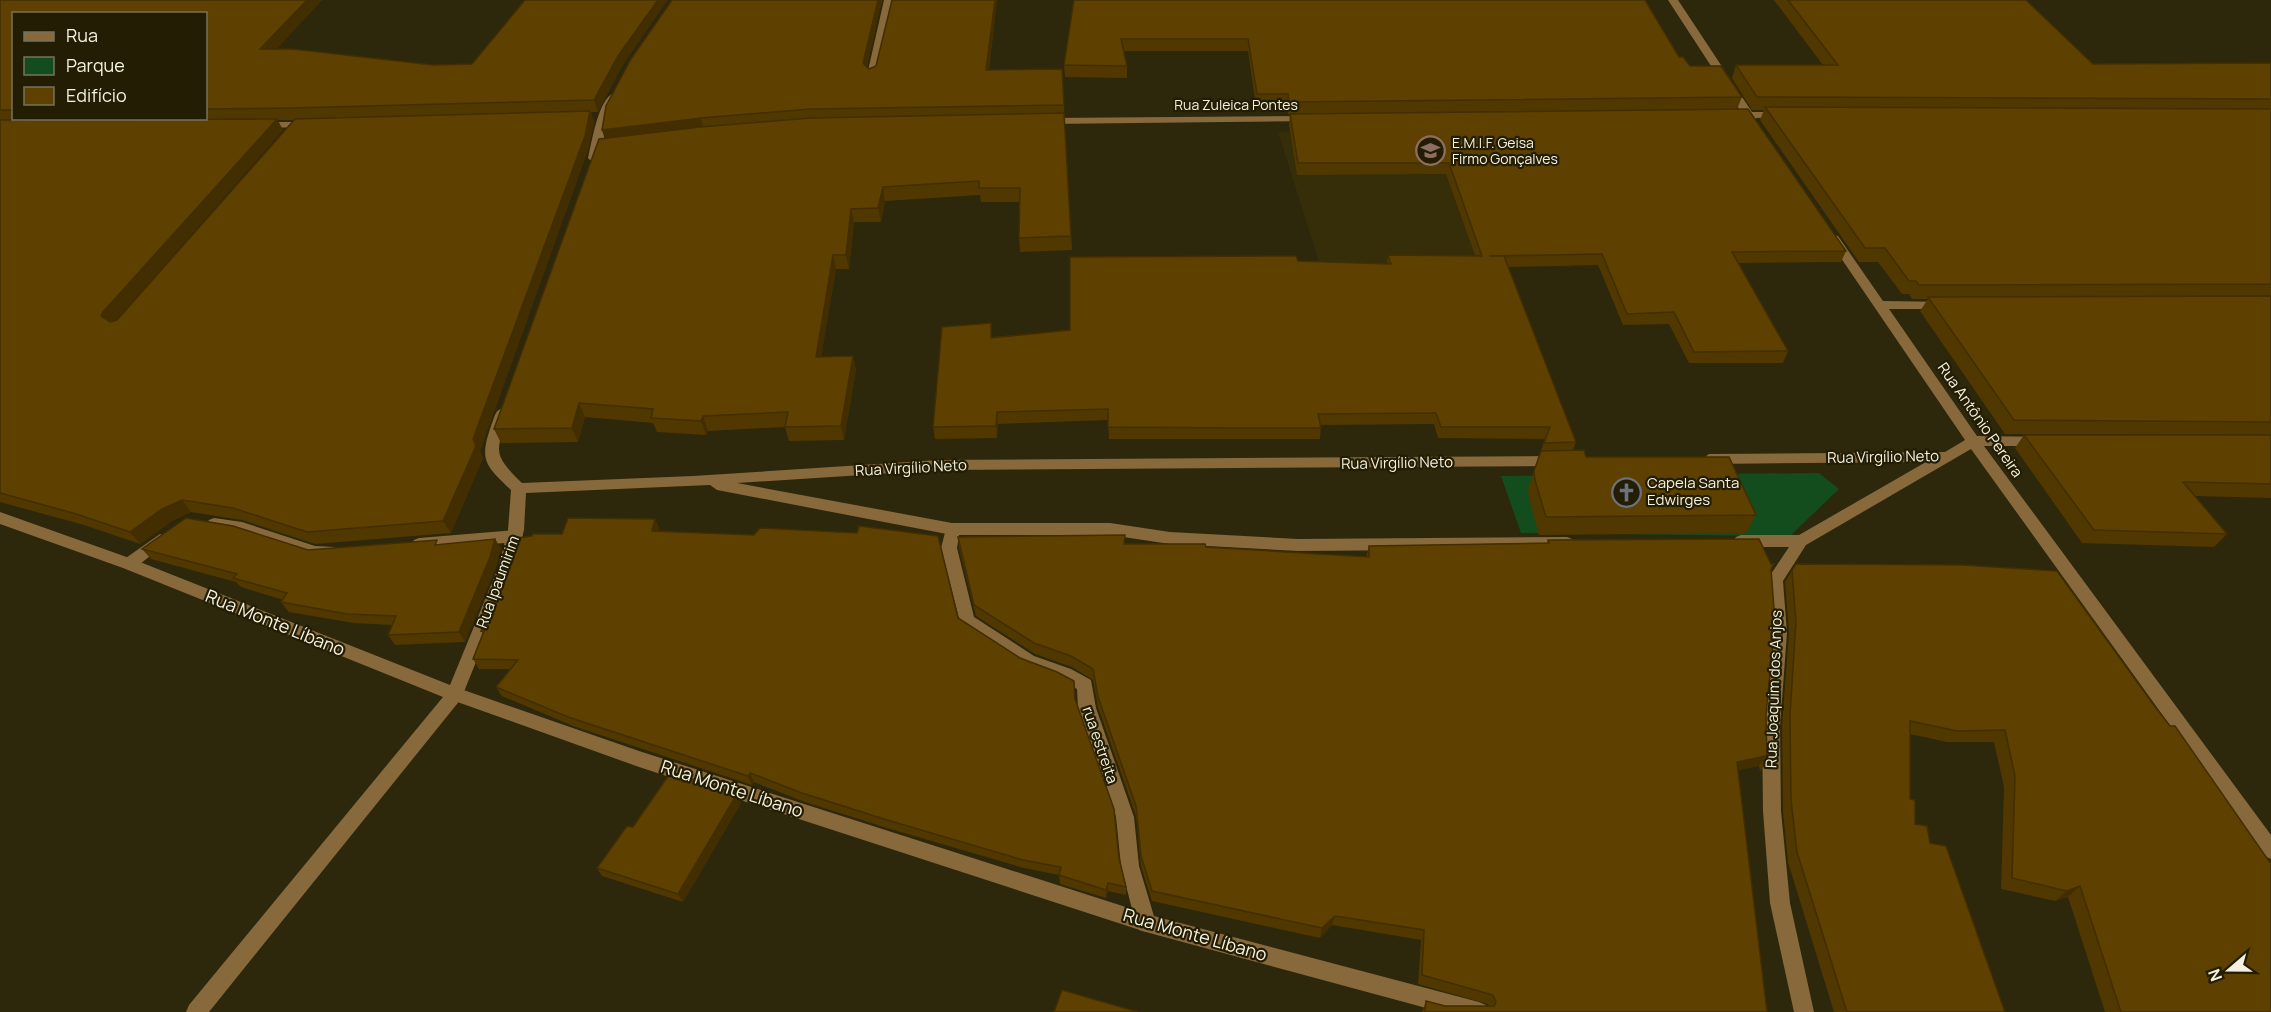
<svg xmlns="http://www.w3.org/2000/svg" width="2271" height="1012" font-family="Manrope,sans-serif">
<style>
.built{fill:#362d09}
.green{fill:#134d1d}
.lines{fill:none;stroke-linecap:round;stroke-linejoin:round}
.lane{fill:#87693c;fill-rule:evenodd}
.street{fill:#87693c;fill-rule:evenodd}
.wall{fill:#513801;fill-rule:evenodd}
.shaded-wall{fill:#422e01}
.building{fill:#5e4101;stroke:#422e01;stroke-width:1.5}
.labels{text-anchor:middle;stroke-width:4.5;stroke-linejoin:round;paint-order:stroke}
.far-street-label{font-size:14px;fill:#f4f1e1;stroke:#231d03}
.far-poi-label{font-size:14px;fill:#f4f1e1;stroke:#231d03;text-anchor:start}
.street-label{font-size:15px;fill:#f4f1e1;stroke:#231d03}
.poi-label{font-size:15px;fill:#f4f1e1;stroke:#231d03;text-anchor:start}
.near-street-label{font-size:18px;fill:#f4f1e1;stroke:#231d03}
</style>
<rect width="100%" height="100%" fill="#2d270c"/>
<!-- built -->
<path class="built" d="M1278 132 1510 133 1571 267 1319 262Z"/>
<!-- green -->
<path class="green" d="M1819 473 1839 489 1790 536 1521 533 1501 476Z"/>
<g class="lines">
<!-- lane -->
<g class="lane">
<path d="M214 518 242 522 315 546 334 547 337 551 334 555 315 558 241 534 209 528 206 524 209 520Z"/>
<path d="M952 523 957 525 960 529 957 548 974 617 1034 656 1071 669 1091 680 1096 708 1134 817 1139 866 1156 923 1153 930 1146 932 639 767 449 699 446 694 449 689 455 687 639 751 1132 909 1121 866 1116 817 1078 708 1077 689 1059 679 1022 666 961 626 941 548 947 525Z"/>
<path d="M515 530 520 532 523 536 520 540 515 542 419 550 414 548 411 544 414 540 419 538Z"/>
<path d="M160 534 165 536 168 540 165 544 135 568H123L121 564 123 560Z"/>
</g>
<!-- street -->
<g class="street">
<path d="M884 0H894L877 75 872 78 867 75Z"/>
<path d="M1668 0H1678L1752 112H1781L1785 113V117L1756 118V122L1752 123 1745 118 1729 117V113L1741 112Z"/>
<path d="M614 93 619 96 608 117 600 158 594 161 590 160 588 158C592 142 598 99 614 93Z"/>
<path d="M1310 116 1314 117V121L1046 124 1041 121 1046 118Z"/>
<path d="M261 122H309L314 125 309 128 257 127V123Z"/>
<path d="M1834 235 1838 236 1883 301 1948 302 1949 305 1943 309H1889L1977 436 2043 437 2045 441 2038 446H1984L2271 835V859L2264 856 1971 449 1806 545 1783 581 1787 633 1780 726 1781 811 1790 903 1814 1012H1794L1770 903 1763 811 1762 726 1771 633 1767 580 1789 547H1741L1736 545 1733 541 1736 537 1741 535H1799L1926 462 1709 464 1702 459 1709 454 1945 452 1965 440 1828 239Z"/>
<path d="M503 408 510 413C496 451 491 453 522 483L693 476 939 460 1556 456 1563 461 1556 466 939 470 737 483 952 523H1110L1170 532 1298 539 1567 537 1572 539 1575 543 1572 547 1567 549 1298 551 1170 544 1110 535H952L717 490 710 485 526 493 524 530 514 568 461 699 209 1012H186L189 1005 443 697 123 568 0 524V512L135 560 450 685 498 568 508 530 511 490C484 464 479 460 492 423 495 416 495 410 503 408Z"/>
<path d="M1146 914 1479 1002 1486 1005 1489 1012H1441L1146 932 1139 930 1136 923 1139 916Z"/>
</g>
</g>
<!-- wall -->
<g class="wall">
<path d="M0 0H322L276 49 433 65 621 68 598 112H591L594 122 589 147 480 451 483 458 451 533 315 544 242 520 191 512 172 521 140 544 84 525 0 502ZM14 14H206V118H14ZM277 120H294L117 320 115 321 283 130Z"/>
<path d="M672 0H882L867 66 869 69 876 66 892 0H997L989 70 1062 69 1072 250 1020 252 1019 238V202H981L980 195 885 201 881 222H854L849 269H836L821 357 853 356 856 370 844 440 789 441 785 427 708 431 706 435 657 432 653 423 585 417 578 442 501 443 494 429 605 139 602 130Z"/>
<path d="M1074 0 1679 57 1690 66 1742 97 1737 109 1846 251 1841 262 1738 263 1788 351 1783 363H1689L1669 324 1623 325 1598 265 1508 267 1576 442 1573 450 1586 457 1756 515 1746 533 1539 535 1529 498 1528 489 1545 439 1438 438 1434 424 1321 425 1320 439H1109L1108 420 998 424 997 438 935 439 933 427 992 337 1070 330 1298 261 1387 264 1388 255H1475L1446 174 1297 175 1289 125 1290 114H1288L1287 106H1256L1248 51H1123L1127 66V78L1065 77 1064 65Z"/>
<path d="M1774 0H2026L2093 64 2271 63V435L2005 434 1920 311 1928 299H1912L1909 294H1902L1878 262H1859L1760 120 1764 110H1752L1732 78 1736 65H1823Z"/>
<path d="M2024 435H2271V498L2195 496 2227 534 2214 547 2082 543 2015 448Z"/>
<path d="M655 519 659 528V531L958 618 1075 700 1119 858 1126 887V895L1108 891 1106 898 1060 884 1059 875 1024 868 887 828 805 802 754 782 752 785 573 726 502 696 496 687 510 669H479L473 659 483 634 481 631 562 534Z"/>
<path d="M1125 535V544L1206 547 1366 557 1369 546 1547 543 1548 540 1771 569 1766 715 1767 761 1760 771 1759 766 1738 770 1767 1012H1422L1426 1001 1445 1006H1489L1488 1004 1418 984 1421 940 1332 925 1320 938 1152 901 1141 866 1136 816 1098 707 1093 680 1072 667 1035 654 976 616 959 548 958 537Z"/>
<path d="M495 539 501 549 496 567 465 642 395 645 388 635 392 625 354 623 289 612 281 602 283 600 241 587 236 582 151 559 142 549 308 550 440 545Z"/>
<path d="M1796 564 1963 565 2271 1012H2105L2068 897 2055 901 2001 889 2004 787 1994 742H1947L1910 734V799L1915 824 1930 843 2005 1012H1834L1788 862 1783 811 1782 726 1789 633 1785 582Z"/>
<path d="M737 794 741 803 683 902 602 876 597 868 633 827Z"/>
</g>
<!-- shaded-wall -->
<g class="shaded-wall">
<path d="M307 0H322L266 61 260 49Z"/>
<path d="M658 0H668L621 68 598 112 594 100 618 56Z"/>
<path d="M878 0H882L865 75 863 63Z"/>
<path d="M995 0H997L987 81 986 70Z"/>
<path d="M590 111 594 122 589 147 480 451 483 458 451 533 443 521Z"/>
<path d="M701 118 704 130 606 141 602 130Z"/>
<path d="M277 119 283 130 112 324 101 316 103 312Z"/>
<path d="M883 187 885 201 881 222 878 208Z"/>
<path d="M851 209 854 222 849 269 846 255Z"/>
<path d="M833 255 836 269 819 371 816 357Z"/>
<path d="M853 356 856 370 844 440 841 426Z"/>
<path d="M579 403 585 417 578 442 572 428Z"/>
<path d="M997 412 998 424 997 438 996 426Z"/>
<path d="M703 416 708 431 706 435 701 421Z"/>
<path d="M182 500 191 512 172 521 140 544 130 532 162 509Z"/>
<path d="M655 519 659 528 657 541 652 531Z"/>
<path d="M495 539 501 549 496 567 465 642 459 632Z"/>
<path d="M1766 756 1759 766 1730 772 1737 762Z"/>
<path d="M750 773 754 782 752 785 748 776Z"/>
<path d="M737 794 741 803 683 902 678 894Z"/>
<path d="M1108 883V891L1106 898V890Z"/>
<path d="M2080 886 2068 897 2055 901 2067 891Z"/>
<path d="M1335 916 1332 925 1320 938 1322 928Z"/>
</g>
<!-- building -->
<g class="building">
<path d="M0 0H307L260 49H293L433 65 472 64 525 0H658L618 56 594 100 291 108 206 109V14H14V110H0Z"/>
<path d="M672 0H878L863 63 869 69 876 66 892 0H995L986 70 1062 69 1064 105 811 109 701 118 602 130 606 106 631 59Z"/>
<path d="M1074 0H1645L1679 57H1683L1690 66H1721L1742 97 1289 102 1288 94H1257L1248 39H1121L1127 66 1064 65Z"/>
<path d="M1788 0H2026L2093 64 2271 63V99L1757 97 1736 65H1838Z"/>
<path d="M1765 107 2271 109V284L1919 285 1916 281H1909L1885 248H1865Z"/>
<path d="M1748 109 1846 251 1732 252 1788 351 1694 352 1674 312 1627 314 1602 254 1489 256H1504L1576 442 1544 443 1550 427H1441L1436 413 1318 414 1321 428H1237L1108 427V409L997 412 996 426 933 427 942 327 991 323V338L1070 330V257L1296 256 1298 261 1391 264 1388 255 1482 256 1449 163H1298L1290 114Z"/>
<path d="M590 111 585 136 473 439 476 446 443 521 307 532 233 508 182 500 162 509 130 532 73 513 0 493V120L277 119 103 312 101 316 110 322 117 320 295 119Z"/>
<path d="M1064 113 1071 236 1019 238 1020 188H979V181L883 187 878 208 851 209 846 255H833L816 357 853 356 841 426 785 427 788 412 703 416 701 421 651 418 653 409 579 403 572 428 494 429 599 139 700 127 811 118Z"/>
<path d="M2271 296V422L2014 420 1928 297Z"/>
<path d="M2024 435H2271V484L2183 482 2227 534 2094 530Z"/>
<path d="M1584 450 1586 457H1729L1756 515 1546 517 1535 480 1534 471 1541 451Z"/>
<path d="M186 518 233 526 308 550 437 540 435 545 495 539 490 557 459 632 388 635 396 616 347 614 281 602 287 593 233 578 237 574 142 549Z"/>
<path d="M568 518 655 519 652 531 754 535 760 528 857 533 859 526 938 536 958 618 1020 658 1057 672 1074 681 1075 699 1114 809 1119 858 1126 887 1108 883 1106 890 1059 875 1061 867 1023 860 884 819 802 793 750 773 748 776 568 717 496 687 518 660 473 659 484 631H481L511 559 517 538 532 536 533 534H562Z"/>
<path d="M1125 535 1124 544H1205L1206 547 1369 557V546L1549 543 1548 540 1759 539 1771 564H1774L1771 569 1775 622 1766 715 1767 761 1766 756 1737 762 1767 1012H1425L1426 1001 1445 1006H1494L1496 1002 1493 995 1422 975 1424 930 1335 916 1322 928 1152 891 1141 856 1136 806 1098 697 1093 669 1071 656 1034 643 974 605 958 537Z"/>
<path d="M1796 564 1963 565 2057 571 2153 704 2170 726H2175L2271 864V1012H2121L2080 886 2067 891 2012 878 2015 776 2005 730 1957 731 1910 721V799L1915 800V824L1927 826 1930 843 1946 846 2005 1012H1847L1797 852 1791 800 1790 715 1796 622 1792 570Z"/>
<path d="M671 772 737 794 678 894 597 868 627 826 633 827Z"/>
<path d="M1062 990 1138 1012H1054Z"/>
</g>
<!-- icons -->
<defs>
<symbol id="school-ring" viewBox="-11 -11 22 22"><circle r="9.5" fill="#231d03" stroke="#8d6e63" stroke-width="1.5"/><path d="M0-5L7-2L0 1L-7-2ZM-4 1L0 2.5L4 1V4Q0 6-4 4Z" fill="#8d6e63"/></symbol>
<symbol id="church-ring" viewBox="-11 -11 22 22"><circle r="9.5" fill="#231d03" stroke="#6b7280" stroke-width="1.5"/><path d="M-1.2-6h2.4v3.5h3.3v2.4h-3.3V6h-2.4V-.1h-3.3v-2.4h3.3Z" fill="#6b7280"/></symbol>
</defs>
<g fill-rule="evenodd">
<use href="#school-ring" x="1414" y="134" width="33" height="33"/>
<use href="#church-ring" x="1610" y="476" width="33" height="33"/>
</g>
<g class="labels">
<!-- far-street labels -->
<g class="far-street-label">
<text x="1236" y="110">Rua Zuleica Pontes</text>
</g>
<!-- far-poi labels -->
<g class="far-poi-label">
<text x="1452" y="148">E.M.I.F. Geisa<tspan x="1452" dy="16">Firmo Gonçalves</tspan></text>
</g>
<!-- street labels -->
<g class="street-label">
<text transform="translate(1980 420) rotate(55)" y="5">Rua Antônio Pereira</text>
<text transform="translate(1883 457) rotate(-1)" y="5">Rua Virgílio Neto</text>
<text transform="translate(1397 463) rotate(-1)" y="5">Rua Virgílio Neto</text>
<text transform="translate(911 468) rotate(-3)" y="5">Rua Virgílio Neto</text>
<text transform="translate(498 582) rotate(-70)" y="5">Rua Ipaumirim</text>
<text transform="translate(1774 689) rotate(-88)" y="5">Rua Joaquim dos Anjos</text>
<text transform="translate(1100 745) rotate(71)" y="5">rua estreita</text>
</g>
<!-- poi labels -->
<g class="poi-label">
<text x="1647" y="488">Capela Santa<tspan x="1647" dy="17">Edwirges</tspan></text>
</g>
<!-- near-street labels -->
<g class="near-street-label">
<text transform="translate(275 623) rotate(22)" y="6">Rua Monte Líbano</text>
<text transform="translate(732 789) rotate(18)" y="6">Rua Monte Líbano</text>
<text transform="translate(1195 935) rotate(16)" y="6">Rua Monte Líbano</text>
</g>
</g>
<!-- legend -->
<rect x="12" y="12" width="195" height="108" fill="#231d03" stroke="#77725c" stroke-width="1.5"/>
<rect x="24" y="32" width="30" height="9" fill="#87693c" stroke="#77725c" stroke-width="1.5"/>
<text x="66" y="42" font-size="18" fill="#f4f1e1">Rua</text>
<rect x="24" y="57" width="30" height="18" fill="#134d1d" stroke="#77725c" stroke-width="1.5"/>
<text x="66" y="72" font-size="18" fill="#f4f1e1">Parque</text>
<rect x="24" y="87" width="30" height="18" fill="#5e4101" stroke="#77725c" stroke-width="1.5"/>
<text x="66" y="102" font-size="18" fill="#f4f1e1">Edifício</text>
<!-- north arrow -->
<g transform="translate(2229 970) rotate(250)" stroke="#231d03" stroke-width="4.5" paint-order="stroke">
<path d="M0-4.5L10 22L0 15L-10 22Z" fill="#f4f1e1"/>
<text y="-9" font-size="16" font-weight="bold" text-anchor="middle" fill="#f4f1e1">N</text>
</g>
</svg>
